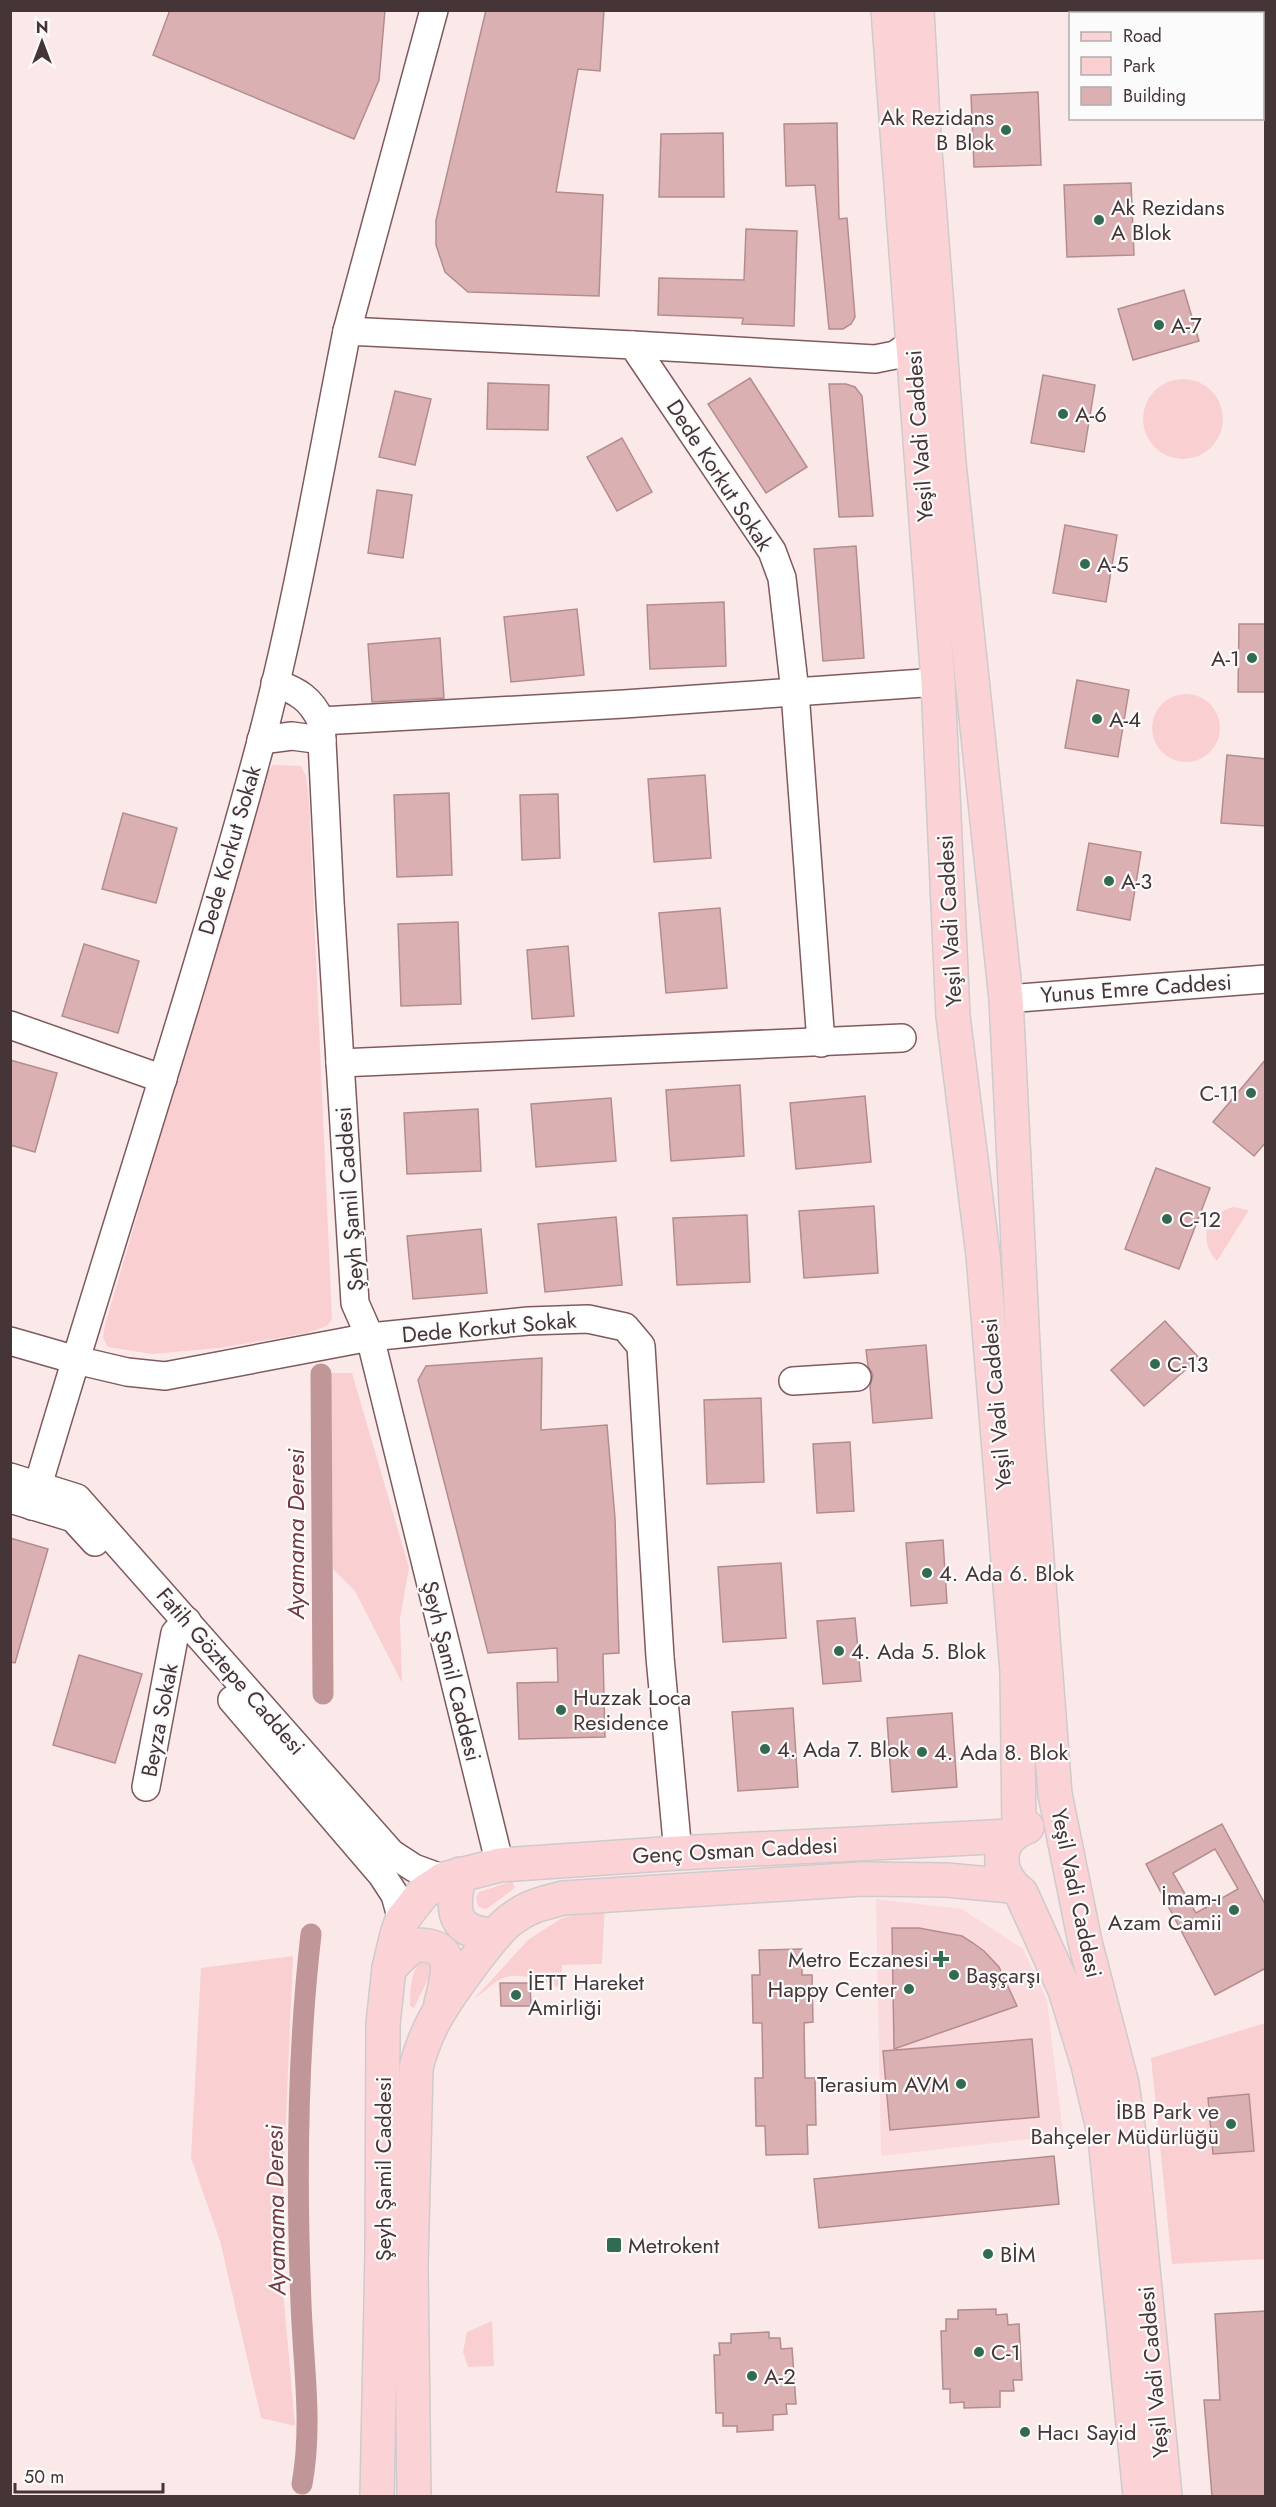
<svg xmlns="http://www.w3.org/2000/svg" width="1276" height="2507" font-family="Jost,sans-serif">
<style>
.built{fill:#fadadd}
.green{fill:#facfd2}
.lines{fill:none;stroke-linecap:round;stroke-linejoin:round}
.canal{stroke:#c09699;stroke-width:21}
.building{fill:#dbb0b3;stroke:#b48c8f;stroke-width:1.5;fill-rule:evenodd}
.minor-casing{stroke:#7f5a5d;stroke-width:30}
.major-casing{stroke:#cfcacb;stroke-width:36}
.minor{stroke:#fff;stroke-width:27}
.major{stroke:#fbd3d7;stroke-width:33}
.poi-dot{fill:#326a52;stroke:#fbfbfb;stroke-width:2}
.labels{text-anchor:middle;stroke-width:4.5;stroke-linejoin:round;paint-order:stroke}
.poi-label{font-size:22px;fill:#463537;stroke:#fbfbfb;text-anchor:start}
.street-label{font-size:22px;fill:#463537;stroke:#fbfbfb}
.water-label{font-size:24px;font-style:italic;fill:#733a41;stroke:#fbfbfb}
</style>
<rect width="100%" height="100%" fill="#fbe9ea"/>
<!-- built -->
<path class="built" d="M876 1899 962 1909 1023 1949 1047 2000 1063 2135 881 2156Z"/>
<!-- green -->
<g class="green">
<circle cx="1183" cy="419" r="40"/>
<circle cx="1186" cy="728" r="34"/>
<path d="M273 765 301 766 306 776 309 801 332 1319 327 1326 307 1333 219 1348 152 1354 108 1347 103 1338 105 1325 267 772Z"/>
<path d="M1233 1207 1249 1210 1217 1261C1198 1241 1205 1215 1233 1207Z"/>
<path d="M331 1373H352L409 1568 400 1618 402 1683 355 1591 333 1569Z"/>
<path d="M512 1881 515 1888 488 1908 484 1909 478 1906 476 1898 479 1892Z"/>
<path d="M605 1905 602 1964 562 1965 561 1988C545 1982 518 1970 501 1979 491 1984 483 1993 474 1999L528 1940 560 1919Z"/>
<path d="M293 1956 280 2256 295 2426 261 2418 220 2241 191 2158 201 1968Z"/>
<path d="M423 1960 431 1966V1973L414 2008 410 2006C410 1990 410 1971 423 1960Z"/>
<path d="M1265 2023V2259L1172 2264 1151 2058Z"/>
<path d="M492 2321 494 2366 468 2367 463 2352 467 2332Z"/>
</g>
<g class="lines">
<!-- canal -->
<g class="canal">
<path d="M321 1374 323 1694"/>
<path d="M302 2484C313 2424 303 2363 301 2303 296 2180 297 2056 311 1934"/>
</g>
</g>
<!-- building -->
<g class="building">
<path d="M170 10H385L379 80 354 139 153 55Z"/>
<path d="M486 10H604L600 71 578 69 556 192 603 195 599 296 468 292 445 272 436 245V220Z"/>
<path d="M1038 92 1041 165 974 167 971 95Z"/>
<path d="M837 123 839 219 847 218 855 317 851 324 843 329H829L815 185 786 186 784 124Z"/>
<path d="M723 133 724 197H659L661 134Z"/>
<path d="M1131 183 1134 255 1067 257 1064 185Z"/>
<path d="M746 229 797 231 794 326 742 324 743 318 658 315 659 278 744 280Z"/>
<path d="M1184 290 1199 341 1133 360 1118 309Z"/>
<path d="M1043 375 1095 385 1084 452 1031 443Z"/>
<path d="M750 378 807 467 766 493 708 404Z"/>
<path d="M488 383 549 385 548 430 487 429Z"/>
<path d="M829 384H846L855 387 862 396 873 516 839 517Z"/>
<path d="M395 391 431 399 415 465 379 457Z"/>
<path d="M622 438 652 492 617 511 587 457Z"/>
<path d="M377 490 412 495 403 558 368 553Z"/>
<path d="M1065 525 1117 535 1106 602 1053 593Z"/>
<path d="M856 546 864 658 823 661 814 549Z"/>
<path d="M724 602 726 666 650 669 647 605Z"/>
<path d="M577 609 584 675 511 682 504 617Z"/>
<path d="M1239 624H1266V692H1238Z"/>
<path d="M440 638 444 698 372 702 368 644Z"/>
<path d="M1077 680 1129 690 1118 757 1065 748Z"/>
<path d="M1227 755 1266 759V826L1221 823Z"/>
<path d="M705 775 711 858 654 862 648 779Z"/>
<path d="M449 793 452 875 397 877 394 795Z"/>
<path d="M558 794 560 858 522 860 520 795Z"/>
<path d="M123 813 177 828 156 903 102 889Z"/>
<path d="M1089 843 1141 852 1130 920 1077 910Z"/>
<path d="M720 908 727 988 666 993 659 913Z"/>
<path d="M458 922 461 1004 401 1006 398 924Z"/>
<path d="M84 944 139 961 118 1033 62 1016Z"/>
<path d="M568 946 574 1016 532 1019 527 950Z"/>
<path d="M1266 1059V1142L1254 1156 1213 1122Z"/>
<path d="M10 1060 57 1073 35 1152 10 1145Z"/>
<path d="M740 1085 744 1156 671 1161 666 1090Z"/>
<path d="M865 1096 871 1162 796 1169 790 1103Z"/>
<path d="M611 1098 616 1161 536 1167 531 1104Z"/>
<path d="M478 1109 481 1171 407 1174 404 1113Z"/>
<path d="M1156 1168 1210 1188 1179 1269 1125 1249Z"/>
<path d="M874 1206 878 1273 804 1278 799 1211Z"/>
<path d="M747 1215 750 1282 677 1285 673 1218Z"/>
<path d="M616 1217 622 1285 545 1292 538 1224Z"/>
<path d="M481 1229 487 1293 413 1299 407 1236Z"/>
<path d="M1165 1321 1199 1358 1144 1406 1111 1370Z"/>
<path d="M926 1345 932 1418 873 1423 870 1386 873 1375 868 1366 866 1350Z"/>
<path d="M542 1358 541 1430 607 1425 615 1518 619 1653 603 1654 605 1737 519 1739 517 1683 558 1682 557 1648 488 1653 418 1380 426 1366Z"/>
<path d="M761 1398 764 1482 707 1484 704 1400Z"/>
<path d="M850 1442 854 1511 817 1513 813 1444Z"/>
<path d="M10 1538 48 1549 15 1663 10 1662Z"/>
<path d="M943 1540 947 1603 911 1606 906 1543Z"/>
<path d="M781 1563 786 1638 723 1642 718 1567Z"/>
<path d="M855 1618 861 1681 823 1684 817 1621Z"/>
<path d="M79 1655 142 1674 115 1763 53 1745Z"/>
<path d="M793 1708 798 1787 738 1791 732 1712Z"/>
<path d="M952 1713 957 1787 892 1792 887 1718Z"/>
<path d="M1222 1824 1266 1906V1968L1215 1995 1146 1864ZM1215 1849 1238 1889 1196 1913 1173 1873Z"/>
<path d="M892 1928H919L962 1936 973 1943 984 1951 999 1967 1017 2006 894 2049Z"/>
<path d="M802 1949V1975H812L813 2022 804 2023 805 2078H815L816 2125H807L808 2154 766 2155 765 2126H756L755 2078H763L762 2023H753L752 1975H760L759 1950Z"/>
<path d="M500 1983H530L531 2006H501Z"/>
<path d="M1032 2039 1039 2117 890 2130 883 2051Z"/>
<path d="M1249 2094 1254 2151 1213 2154 1208 2098Z"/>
<path d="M1054 2156 1059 2204 819 2228 814 2179Z"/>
<path d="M996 2309V2315L1007 2314 1008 2325 1019 2324 1022 2380H1013L1014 2391H1000V2407L964 2408V2402L950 2403V2389H943L941 2331H946V2319H958V2310Z"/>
<path d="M1266 2311V2496H1212L1204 2400H1220L1215 2314Z"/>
<path d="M769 2332V2338H780L781 2349 792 2348 796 2404H786L787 2414 773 2415V2430L737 2432V2426H723V2413H716L714 2355H720L719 2343H731V2334Z"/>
</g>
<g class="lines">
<defs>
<g id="minor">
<path d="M347 331 434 10"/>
<path d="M633 345 875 359 895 355 912 343"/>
<path d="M275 683C298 691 311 699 321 721L330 901 355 1303 370 1337 500 1865"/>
<path d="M321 721 624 704 938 682"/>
<path d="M261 740 292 736 322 740"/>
<path d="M1006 999 1266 979"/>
<path d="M10 1025 163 1079"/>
<path d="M340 1063 902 1038"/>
<path d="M10 1341 76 1360 127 1372 165 1376 370 1337 528 1321 588 1319 625 1327 641 1346 660 1657 678 1853"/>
<path d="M793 1381 857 1377"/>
<path d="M10 1477 77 1498 391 1853 414 1868 444 1879"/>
<path d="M10 1499 73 1518 95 1542"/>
<path d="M32 1506C107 1249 193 996 262 738 297 604 320 467 347 331L633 345 772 551 782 578 795 692 821 1043"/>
<path d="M232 1700 382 1875 395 1895 402 1920"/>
<path d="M146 1787 175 1633 187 1621"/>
</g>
<g id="major">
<path d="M888 10 938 682 953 1016 983 1255 1017 1671 1019 1830"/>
<path d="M917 10 924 138 949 463 1006 999 1027 1427 1055 1794 1085 1942 1122 2084 1132 2155 1165 2496"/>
<path d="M1027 1827C994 1838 995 1875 1021 1893L1065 1990 1088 2065 1105 2137 1140 2496"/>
<path d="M460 1874C451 1910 451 1933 495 1935"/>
<path d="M389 1968 413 1945C458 1943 449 1973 441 2003"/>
<path d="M377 2496 382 2255 383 2024 389 1968 397 1934 402 1920 423 1893 444 1879 500 1865 678 1853 1010 1836"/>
<path d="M414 2496 411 2265 416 2068C427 2023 448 1997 475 1960 487 1945 499 1927 516 1916 530 1906 547 1902 563 1898L862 1879 946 1880 1011 1886"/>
</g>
</defs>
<!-- minor casing -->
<use href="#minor" class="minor-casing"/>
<!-- major casing -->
<use href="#major" class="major-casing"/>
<!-- minor -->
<use href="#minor" class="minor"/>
<!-- major -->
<use href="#major" class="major"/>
</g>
<!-- markers -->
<g class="poi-dot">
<circle cx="1006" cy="130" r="6"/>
<circle cx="1099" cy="220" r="6"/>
<circle cx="1159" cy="325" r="6"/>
<circle cx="1063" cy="414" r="6"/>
<circle cx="1085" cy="564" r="6"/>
<circle cx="1252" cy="658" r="6"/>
<circle cx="1097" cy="719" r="6"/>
<circle cx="1109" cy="881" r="6"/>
<circle cx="1251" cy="1093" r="6"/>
<circle cx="1167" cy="1219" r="6"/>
<circle cx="1155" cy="1364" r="6"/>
<circle cx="927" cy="1573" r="6"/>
<circle cx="839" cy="1651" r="6"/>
<circle cx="561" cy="1710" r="6"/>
<circle cx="765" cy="1749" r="6"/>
<circle cx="922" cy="1752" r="6"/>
<circle cx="1234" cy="1910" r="6"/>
<path d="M938 1950h6v6h6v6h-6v6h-6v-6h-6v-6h6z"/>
<circle cx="954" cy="1975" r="6"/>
<circle cx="909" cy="1989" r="6"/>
<circle cx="516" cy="1995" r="6"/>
<circle cx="961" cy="2084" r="6"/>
<circle cx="1231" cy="2124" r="6"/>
<rect x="606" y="2237" width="16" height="16" rx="3"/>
<circle cx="988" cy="2254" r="6"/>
<circle cx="979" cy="2352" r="6"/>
<circle cx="752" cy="2376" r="6"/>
<circle cx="1025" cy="2432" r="6"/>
</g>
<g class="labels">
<!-- poi labels -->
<g class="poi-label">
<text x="994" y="125" text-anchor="end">Ak Rezidans<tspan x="994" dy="25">B Blok</tspan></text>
<text x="1111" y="215">Ak Rezidans<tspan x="1111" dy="25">A Blok</tspan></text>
<text x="1171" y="333">A-7</text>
<text x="1075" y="422">A-6</text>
<text x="1097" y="572">A-5</text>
<text x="1240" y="666" text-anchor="end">A-1</text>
<text x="1109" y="727">A-4</text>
<text x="1121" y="889">A-3</text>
<text x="1239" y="1101" text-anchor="end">C-11</text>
<text x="1179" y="1227">C-12</text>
<text x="1167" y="1372">C-13</text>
<text x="939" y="1581">4. Ada 6. Blok</text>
<text x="851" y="1659">4. Ada 5. Blok</text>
<text x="573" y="1705">Huzzak Loca<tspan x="573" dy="25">Residence</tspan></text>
<text x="777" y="1757">4. Ada 7. Blok</text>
<text x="934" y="1760">4. Ada 8. Blok</text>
<text x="1222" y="1905" text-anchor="end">İmam-ı<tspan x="1222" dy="25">Azam Camii</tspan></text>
<text x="929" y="1967" text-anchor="end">Metro Eczanesi</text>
<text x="966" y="1983">Başçarşı</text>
<text x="528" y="1990">İETT Hareket<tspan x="528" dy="25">Amirliği</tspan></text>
<text x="897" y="1997" text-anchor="end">Happy Center</text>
<text x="949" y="2092" text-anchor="end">Terasium AVM</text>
<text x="1219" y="2119" text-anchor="end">İBB Park ve<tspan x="1219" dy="25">Bahçeler Müdürlüğü</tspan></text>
<text x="628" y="2253">Metrokent</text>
<text x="1000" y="2262">BİM</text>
<text x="991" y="2360">C-1</text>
<text x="764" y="2384">A-2</text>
<text x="1037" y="2440">Hacı Sayid</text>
</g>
<!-- street labels -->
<g class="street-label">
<text transform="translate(919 436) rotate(-94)" y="8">Yeşil Vadi Caddesi</text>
<text transform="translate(720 475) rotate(57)" y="8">Dede Korkut Sokak</text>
<text transform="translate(229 850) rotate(-74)" y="8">Dede Korkut Sokak</text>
<text transform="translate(949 921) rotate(-93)" y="8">Yeşil Vadi Caddesi</text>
<text transform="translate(1136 988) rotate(-4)" y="8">Yunus Emre Caddesi</text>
<text transform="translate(349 1199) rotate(-94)" y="8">Şeyh Şamil Caddesi</text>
<text transform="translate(489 1327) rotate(-5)" y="8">Dede Korkut Sokak</text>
<text transform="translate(996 1404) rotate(-95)" y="8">Yeşil Vadi Caddesi</text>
<text transform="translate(231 1671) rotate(49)" y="8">Fatih Göztepe Caddesi</text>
<text transform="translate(452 1671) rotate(76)" y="8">Şeyh Şamil Caddesi</text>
<text transform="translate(159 1720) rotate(-79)" y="8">Beyza Sokak</text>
<text transform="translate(735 1850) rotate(-3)" y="8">Genç Osman Caddesi</text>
<text transform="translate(1077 1893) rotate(78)" y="8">Yeşil Vadi Caddesi</text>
<text transform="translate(383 2169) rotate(-90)" y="8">Şeyh Şamil Caddesi</text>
<text transform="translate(1153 2372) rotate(-95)" y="8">Yeşil Vadi Caddesi</text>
</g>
<!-- water labels -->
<g class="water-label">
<text transform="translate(296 1534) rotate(-90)" y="8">Ayamama Deresi</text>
<text transform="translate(276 2210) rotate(-91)" y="8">Ayamama Deresi</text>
</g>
</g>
<!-- border -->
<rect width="1276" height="2507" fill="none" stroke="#463537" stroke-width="24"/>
<!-- legend -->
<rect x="1069" y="12" width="195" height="108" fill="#fbfbfb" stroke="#b3acad" stroke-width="1.5"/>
<rect x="1081" y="32" width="30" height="9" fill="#fbd3d7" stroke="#b3acad" stroke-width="1.5"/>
<text x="1123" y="42" font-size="18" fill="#463537">Road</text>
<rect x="1081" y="57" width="30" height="18" fill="#facfd2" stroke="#b3acad" stroke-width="1.5"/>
<text x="1123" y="72" font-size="18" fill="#463537">Park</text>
<rect x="1081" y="87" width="30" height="18" fill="#dbb0b3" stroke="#b3acad" stroke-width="1.5"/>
<text x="1123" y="102" font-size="18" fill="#463537">Building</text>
<!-- north arrow -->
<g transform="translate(42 42)" stroke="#fbfbfb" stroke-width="4.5" paint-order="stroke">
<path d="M0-4.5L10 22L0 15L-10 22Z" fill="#463537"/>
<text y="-9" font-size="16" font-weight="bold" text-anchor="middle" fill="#463537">N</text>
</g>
<!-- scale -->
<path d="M15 2483v9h148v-9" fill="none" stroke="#463537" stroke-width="3"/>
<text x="24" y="2483" font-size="18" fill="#463537" stroke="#fbfbfb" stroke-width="4.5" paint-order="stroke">50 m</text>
</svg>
